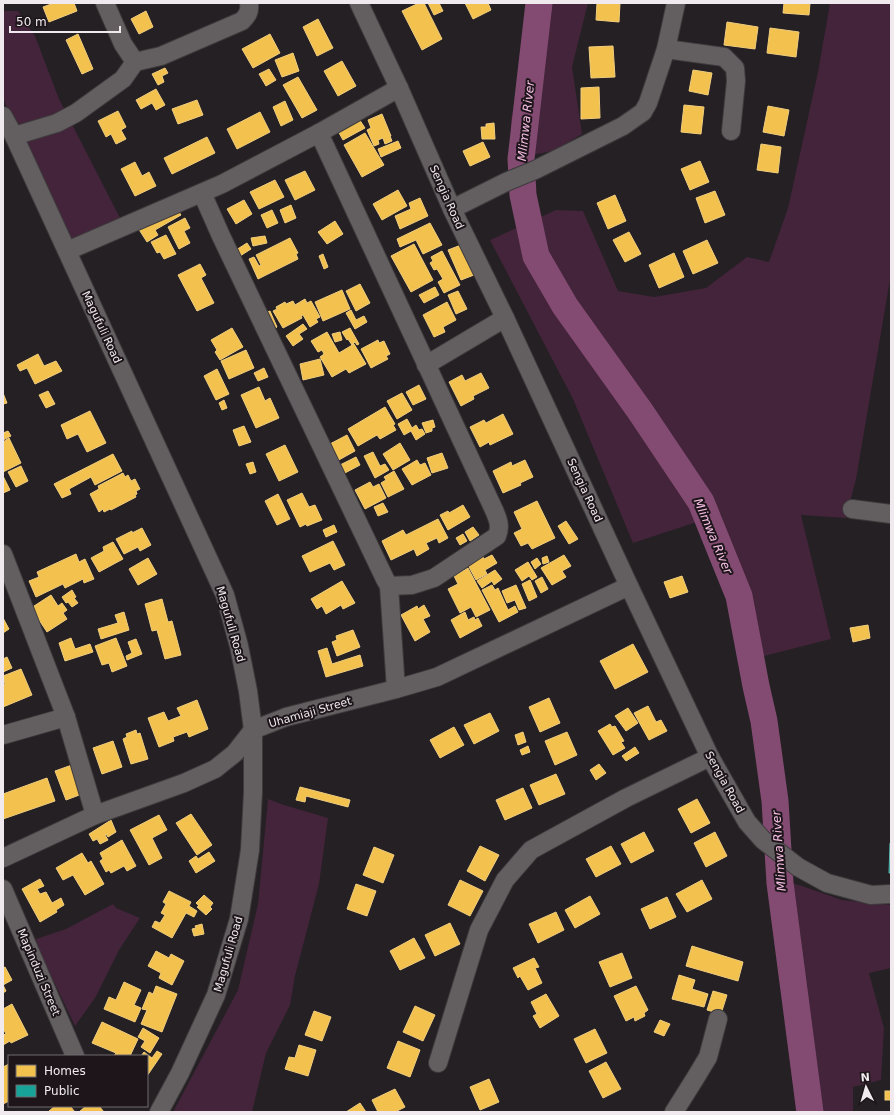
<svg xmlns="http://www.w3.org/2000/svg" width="894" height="1115" font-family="'DejaVu Sans',sans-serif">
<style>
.green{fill:#43243a}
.homes{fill:#f2c14e;stroke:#f1cd7e}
.public{fill:#17a398;stroke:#58b8b2}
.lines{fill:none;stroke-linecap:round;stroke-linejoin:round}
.river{stroke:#834b72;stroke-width:27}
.minor-casing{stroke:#3e3b3d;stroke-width:20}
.minor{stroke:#635f61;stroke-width:18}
.labels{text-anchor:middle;stroke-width:4;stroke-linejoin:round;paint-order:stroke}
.street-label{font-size:11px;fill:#f0eaee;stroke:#1d151a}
.water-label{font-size:12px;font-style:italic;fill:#f8c1e6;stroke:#1d151a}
</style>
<rect width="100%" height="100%" fill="#242023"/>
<!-- green -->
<g class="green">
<path d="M529 3H588L572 67 582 134 553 151 510 159 511 120 526 46Z"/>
<path d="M830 3H891V274L856 479 846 518 801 515 831 639 764 656 721 514 633 543 573 399 490 240 556 210 583 211 618 291 654 297 706 288 747 257 769 262 788 208 818 72Z"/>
<path d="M3 11H18L35 36 59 99 120 218 71 240 3 99Z"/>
<path d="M268 799 284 805 328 818 319 884 295 976 290 1005 266 1053 252 1112H173L238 990 258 904Z"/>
<path d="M768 877 802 886 842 900 891 905V968L869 973 884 1028 881 1080 853 1087V1112H796Z"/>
<path d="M113 904 116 908 140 918 119 950 95 998 75 1026 38 948 36 939 66 929Z"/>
</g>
<!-- homes -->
<g class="homes">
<path d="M54 3H74L77 11 49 22 43 7Z"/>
<path d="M419 3H424L442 39 422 50 402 11Z"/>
<path d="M428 3H439L443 11 434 15Z"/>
<path d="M465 3H488L491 10 473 19Z"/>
<path d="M597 3H620L619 22 596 20Z"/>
<path d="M784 3H810L809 15 783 13Z"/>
<path d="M146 11 153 27 139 34 131 19Z"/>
<path d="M318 19 333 48 317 56 303 27Z"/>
<path d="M727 22 758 27 755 49 724 45Z"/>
<path d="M770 28 799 32 796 57 767 53Z"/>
<path d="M78 34 93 69 82 74 66 40Z"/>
<path d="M270 34 280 53 253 68 242 49Z"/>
<path d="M613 46 615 77 591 78 589 47Z"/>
<path d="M293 53 299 71 282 77 275 60Z"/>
<path d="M342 61 356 86 338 96 324 71Z"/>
<path d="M165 68 168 73 162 76 164 82 158 85 152 74Z"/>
<path d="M269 69 276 80 266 86 259 74Z"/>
<path d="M693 70 712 73 708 95 689 91Z"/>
<path d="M298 77 317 110 302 118 283 85Z"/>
<path d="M599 87 600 118 581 119V88Z"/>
<path d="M156 89 165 105 156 110 152 103 141 109 136 100Z"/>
<path d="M197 100 203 115 178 124 172 109Z"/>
<path d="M285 101 293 120 281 126 273 107Z"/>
<path d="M684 105 704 107 701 134 681 132Z"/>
<path d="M768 106 789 110 784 136 763 132Z"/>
<path d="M118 111 126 127 121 130 126 139 116 144 111 134 106 137 98 121Z"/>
<path d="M260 112 270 132 237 149 227 129Z"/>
<path d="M382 114 391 136H390L392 141 385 144 383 138 378 140 379 144 374 146 367 130 371 128 368 120Z"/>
<path d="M359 119 365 128 343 140 338 131Z"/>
<path d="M494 123 495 139H482L481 127H486V124Z"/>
<path d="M365 133 384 165 362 177 344 145Z"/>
<path d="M207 137 215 153 172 174 164 158Z"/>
<path d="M398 141 401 148 381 157 378 149Z"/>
<path d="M483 142 490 157 470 166 463 151Z"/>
<path d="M761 144 781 147 778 173 757 170Z"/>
<path d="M700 161 709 182 690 190 681 169Z"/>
<path d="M135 162 142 176 149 172 156 186 135 196 121 169Z"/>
<path d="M305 171 315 190 295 200 285 180Z"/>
<path d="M275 180 284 197 259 209 250 192Z"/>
<path d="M398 190 407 206 382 220 373 204Z"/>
<path d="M715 191 725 215 705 223 696 198Z"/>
<path d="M615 195 626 221 608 229 597 203Z"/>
<path d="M420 198 428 216 400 229 395 216 411 209 409 203Z"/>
<path d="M244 200 252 214 236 224 227 209Z"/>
<path d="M291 205 296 218 285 223 280 210Z"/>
<path d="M175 206 181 215 155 230 158 235 147 242 138 228Z"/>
<path d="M272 210 278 223 267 228 261 215Z"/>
<path d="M185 218 190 228 184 231 190 243 179 249 168 227Z"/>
<path d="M335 221 343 234 327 244 318 232Z"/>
<path d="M430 223 442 245 423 254 416 240 400 247 397 239Z"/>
<path d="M629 232 641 254 625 262 613 240Z"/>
<path d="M166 235 176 254 164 259 160 252 157 253 151 242Z"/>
<path d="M265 236 267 243 253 246 251 238Z"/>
<path d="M290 238 298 253 296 254 298 259 258 279 249 259 254 257 259 266 261 265 256 255Z"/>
<path d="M707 240 718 263 693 274 683 251Z"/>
<path d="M247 243 251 249 240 256 236 250Z"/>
<path d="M414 244 433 280 411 292 391 256Z"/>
<path d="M461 245 474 275 461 280 448 250Z"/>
<path d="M442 251 460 285 444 293 438 282 443 279 437 269 434 270 430 263 433 261 431 257Z"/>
<path d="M674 253 684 277 659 288 649 265Z"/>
<path d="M323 254 328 267 324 269 319 256Z"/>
<path d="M200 264 206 275 201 278 214 303 197 311 178 275Z"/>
<path d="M360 284 370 303 356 311 346 291Z"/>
<path d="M435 287 439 295 424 303 419 295Z"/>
<path d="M342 290 350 309 323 321 315 302Z"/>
<path d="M458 291 467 309 456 314 448 295Z"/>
<path d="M305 299 307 303 311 301 320 317 316 319 318 322 310 327 303 315 301 316 302 318 283 328 273 311 277 309 276 307 285 302 286 304 293 301 295 305Z"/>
<path d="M447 302 456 320 443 327 445 332 434 337 423 315Z"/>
<path d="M351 310 356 320 364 316 367 322 355 329 346 313Z"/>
<path d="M270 311 277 327 272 330 265 313Z"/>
<path d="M303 324 307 329 299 334 303 339 293 346 286 336Z"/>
<path d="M232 328 243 347 220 360 215 352 217 350 211 340Z"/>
<path d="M350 328 359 344 357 345 355 342 352 345 348 339 347 340 342 332Z"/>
<path d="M327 332 339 353 354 344 366 364 349 373 346 369 332 377 320 357 324 354 322 350 318 352 311 341Z"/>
<path d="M340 332 342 340 335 342 332 334Z"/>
<path d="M378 340 379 343 384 341 390 354 386 356 388 359 371 368 361 349Z"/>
<path d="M246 350 254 368 229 379 221 361Z"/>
<path d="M38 354 44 366 56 361 62 371 35 384 27 368 20 371 17 365Z"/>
<path d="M320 359 324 375 303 380 300 364Z"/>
<path d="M264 368 268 377 258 381 254 373Z"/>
<path d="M217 369 229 394 216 400 204 376Z"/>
<path d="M481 373 489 388 473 396 474 399 461 406 449 382 462 375 465 381Z"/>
<path d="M419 385 426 399 413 405 406 392Z"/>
<path d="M259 387 265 401 270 398 279 418 256 428 241 395Z"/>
<path d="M48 391 55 404 46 408 39 395Z"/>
<path d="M3 393 7 403 3 404Z"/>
<path d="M402 393 412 410 397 419 387 401Z"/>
<path d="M224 400 227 408 222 410 219 403Z"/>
<path d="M385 407 395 424 393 425 396 430 380 439 377 435 358 446 348 429Z"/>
<path d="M90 411 106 443 87 452 78 434 67 439 61 425Z"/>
<path d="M503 414 513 434 490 445 489 442 480 447 470 427 484 420 486 423Z"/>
<path d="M407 419 412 428 416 425 419 430 422 429 425 434 416 440 411 431 404 435 398 424Z"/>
<path d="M433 420 435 427 432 428V431L426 433 422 423Z"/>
<path d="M244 426 251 442 239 446 233 430Z"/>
<path d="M8 431 11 436 3 440V433Z"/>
<path d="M347 435 355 451 337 461 328 445Z"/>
<path d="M9 438 21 463 3 472V442Z"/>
<path d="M400 443 410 460 393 470 383 454Z"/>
<path d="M285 445 298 472 279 481 266 454Z"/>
<path d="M373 452 380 466 385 464 389 470 375 478 364 456Z"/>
<path d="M442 453 448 468 432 473 427 458Z"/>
<path d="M113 454 122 471 95 485 91 477 69 489 71 494 62 498 54 484Z"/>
<path d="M356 457 360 465 343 474 338 466Z"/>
<path d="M417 460 420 465 425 463 431 475 412 485 402 469Z"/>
<path d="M525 460 533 477 520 483 521 485 503 493 493 471 511 462 512 466Z"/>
<path d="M253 462 256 472 250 474 246 464Z"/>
<path d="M21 466 28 481 16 487 8 472Z"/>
<path d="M394 471 404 489 388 497 381 483 386 480 384 477Z"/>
<path d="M123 473 125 477 128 475 131 481 135 479 140 489 136 491 137 494 135 495 136 497 111 510 110 509 104 512 103 509 99 512 90 494 99 489 98 486Z"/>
<path d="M3 476 10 490 3 493Z"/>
<path d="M370 482 373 487 379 484 386 498 365 509 355 490Z"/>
<path d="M302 493 309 507 315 505 322 520 307 526 306 524 300 527 287 500Z"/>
<path d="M278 494 290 519 277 525 265 501Z"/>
<path d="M537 501 555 538 532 549 528 543 521 546 514 533 522 529 514 512Z"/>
<path d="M383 503 388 512 378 516 374 507Z"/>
<path d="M463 505 470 517 448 530 440 515 448 511 449 513Z"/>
<path d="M438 519 448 538 439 543 437 538 426 543 429 549 417 556 414 549 391 560 382 541 403 530 406 535Z"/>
<path d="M566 521 578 539 569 544 558 526Z"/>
<path d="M334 525 337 532 326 537 323 530Z"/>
<path d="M473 527 479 535 470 541 465 532Z"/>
<path d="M142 528 151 545 140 551 138 547 124 554 116 539 132 531V533Z"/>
<path d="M463 534 467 541 460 545 456 538Z"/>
<path d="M333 541 345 565 334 570 330 563 310 572 302 556Z"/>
<path d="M113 542 123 559 99 572 91 558 104 551 103 547Z"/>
<path d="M76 554 79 562 85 559 94 579 84 583 83 579 65 588 63 584 36 597 29 581 39 577 37 572Z"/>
<path d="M492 555 497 563 485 570 487 574 476 580 468 565 483 557 484 559Z"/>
<path d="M564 555 571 566 562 571 566 577 552 585 541 568Z"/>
<path d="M547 556 549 562 543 564 542 558Z"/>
<path d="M148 558 157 574 138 585 129 569Z"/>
<path d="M537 558 541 564 535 569 531 562Z"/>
<path d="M528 562 537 577 532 580 529 576 522 581 515 570Z"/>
<path d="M468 568 490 610 476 617 471 607 460 613 448 589 458 584 454 576Z"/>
<path d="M495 570 502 579 494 585 492 581 482 588 477 581Z"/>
<path d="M682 576 688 592 670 598 664 582Z"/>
<path d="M542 577 548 589 541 593 535 581Z"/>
<path d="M530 580 537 597 529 601 522 584Z"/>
<path d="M342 581 355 603 343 609 341 605 326 614 322 606 317 609 311 599Z"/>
<path d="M492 585 495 590 498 588 508 610 515 606 518 612 499 622 482 590Z"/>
<path d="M516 585 526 608 519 610 515 600 507 603 502 591Z"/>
<path d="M72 590 76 597 74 598 78 603 72 607 68 602 66 603 62 597Z"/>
<path d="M51 595 58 606 62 603 67 610 63 613 67 619 47 632 31 608Z"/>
<path d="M162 599 168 622 172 621 181 655 165 659 157 630 152 631 145 604Z"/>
<path d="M424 605 430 616 423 619 430 632 415 641 401 615 417 606 418 609Z"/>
<path d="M124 612 129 630 101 639 98 629 118 623 115 615Z"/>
<path d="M465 612 468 620 474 617 475 620 478 618 482 626 460 638 451 620Z"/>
<path d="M3 618 9 629 3 633Z"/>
<path d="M868 625 870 638 853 642 850 628Z"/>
<path d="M353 630 360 647 337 656 332 642 337 640 336 636Z"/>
<path d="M71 638 75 649 90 644 93 652 65 661 59 643Z"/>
<path d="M116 638 127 666 112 672 109 663 102 665 95 646Z"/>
<path d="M136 639 142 654 127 660 126 656 132 653 128 642Z"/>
<path d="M633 644 648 672 615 689 600 661Z"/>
<path d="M327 648 332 664 360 655 363 666 326 677 318 651Z"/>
<path d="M7 657 12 668 3 672V659Z"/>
<path d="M21 669 32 695 3 707V685L5 684 3 676Z"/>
<path d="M549 698 560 723 540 732 529 707Z"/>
<path d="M197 700 208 729 189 737 187 732 173 737 174 741 159 747 148 718 164 712 168 721 181 716 177 708Z"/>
<path d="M648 706 656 722 661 720 667 731 649 740 634 713Z"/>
<path d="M628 708 638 723 626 731 615 716Z"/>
<path d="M490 713 499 731 474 744 464 725Z"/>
<path d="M610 724 612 727 615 726 624 741 621 742 625 748 613 755 598 731Z"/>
<path d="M454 727 464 745 440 758 430 740Z"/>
<path d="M136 730 137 734 140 733 148 759 131 764 123 739 127 737 126 734Z"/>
<path d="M523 732 526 742 518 745 515 735Z"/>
<path d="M567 732 577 755 555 765 545 741Z"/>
<path d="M113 741 122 767 102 774 93 748Z"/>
<path d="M528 746 530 752 522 755 520 750Z"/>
<path d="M635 747 639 753 626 761 622 756Z"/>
<path d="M599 764 606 773 596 780 590 770Z"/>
<path d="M72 765 82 794 66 800 55 771Z"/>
<path d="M556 774 565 794 539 805 530 785Z"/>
<path d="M47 778 55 801 3 819V794Z"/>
<path d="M300 787 350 800 348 807 306 796 305 802 296 800Z"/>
<path d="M523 788 532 808 505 820 496 800Z"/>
<path d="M697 799 710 823 691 833 678 809Z"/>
<path d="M191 814 212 845 197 855 176 823Z"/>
<path d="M159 815 167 830 152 838 162 858 149 865 130 830Z"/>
<path d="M111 820 116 832 108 837 106 834 105 835 108 840 100 844 97 839 93 841 89 834Z"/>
<path d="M644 832 654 851 631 863 621 844Z"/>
<path d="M715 832 727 856 706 867 694 843Z"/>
<path d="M122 840 136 866 127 871 124 866 111 873 109 870 106 872 100 861 103 859 100 853Z"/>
<path d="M480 846 499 855 485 881 467 871Z"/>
<path d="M611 846 621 864 596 877 586 859Z"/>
<path d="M374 847 394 855 383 883 363 875Z"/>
<path d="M209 852 215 861 196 873 189 861 196 856 198 859Z"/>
<path d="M82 853 88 863 91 861 104 884 85 895 73 875 63 880 56 868Z"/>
<path d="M40 879 44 886 37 889 40 894 46 892 52 903 61 898 64 905 56 910 57 912 40 922 22 889Z"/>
<path d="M460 880 483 891 470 916 448 905Z"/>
<path d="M702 880 712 899 687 912 676 894Z"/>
<path d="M356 884 376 891 367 916 347 909Z"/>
<path d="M169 891 191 902 189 906 197 911 194 917 186 913 172 938 152 927 155 921 160 923 165 915 161 913 166 904 163 902Z"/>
<path d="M204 895 213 903 210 907 212 909 206 915 197 907 199 906 196 903Z"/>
<path d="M590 896 600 914 575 928 565 910Z"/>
<path d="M667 897 676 917 650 929 641 909Z"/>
<path d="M556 912 564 930 538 943 529 924Z"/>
<path d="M450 923 460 944 435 956 425 935Z"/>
<path d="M202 924 204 934 194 936 192 929 196 928 195 926Z"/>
<path d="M414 938 425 958 400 970 390 951Z"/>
<path d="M692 946 743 962 738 981 686 966Z"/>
<path d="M156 951 169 958 171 954 184 961 172 985 159 978 161 973 148 966Z"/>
<path d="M622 953 632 978 610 987 599 962Z"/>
<path d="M534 958 539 967 535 968 542 983 528 990 520 976 518 978 513 968Z"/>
<path d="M5 967 12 980 3 985 6 991 3 993V968Z"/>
<path d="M679 975 695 980 692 989 708 994 704 1007 672 999Z"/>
<path d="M124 982 141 990 134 1005 141 1008 135 1022 104 1009 109 997 116 1000Z"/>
<path d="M156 986 177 994 162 1032 141 1024 147 1010 142 1009 149 992 153 994Z"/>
<path d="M636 986 648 1010 644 1013 645 1016 635 1021 634 1017 626 1021 614 996Z"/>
<path d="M713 991 727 995 721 1014 707 1010Z"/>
<path d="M546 994 559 1016 540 1028 533 1016 537 1014 531 1002Z"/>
<path d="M12 1004 28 1035 11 1043 10 1041 3 1045V1035L6 1034 3 1028V1009Z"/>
<path d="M415 1006 435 1015 423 1041 403 1032Z"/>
<path d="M314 1011 331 1017 322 1041 305 1035Z"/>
<path d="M660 1020 670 1024 664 1036 654 1032Z"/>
<path d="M102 1022 138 1039 130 1056H114L116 1053 92 1043Z"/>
<path d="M143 1028 159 1038 150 1053 141 1047 145 1041 138 1037Z"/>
<path d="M595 1029 607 1053 586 1063 574 1039Z"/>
<path d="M398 1041 420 1050 410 1077 387 1068Z"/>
<path d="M299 1045 316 1050 308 1076 285 1069 289 1057 295 1058Z"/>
<path d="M157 1051 162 1054 147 1076V1056H141L144 1052 152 1058Z"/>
<path d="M606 1062 621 1089 603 1098 589 1071Z"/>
<path d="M9 1064V1101L3 1104V1067Z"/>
<path d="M489 1079 499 1102 480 1110 470 1087Z"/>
<path d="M395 1089 405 1107 395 1112H378L372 1100Z"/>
<rect x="885" y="1091" width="6" height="9"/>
<path d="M360 1103 366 1112H346Z"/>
<path d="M55 1106H70L75 1112H49V1111Z"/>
<path d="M86 1106H99L104 1112H79Z"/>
</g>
<!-- public -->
<path class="public" d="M890 843H891V873H889Z"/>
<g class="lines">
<!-- river -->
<path class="river" d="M539 3 521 159 523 195 536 256 565 306 640 411 701 502 739 596 756 686 764 721 775 801 780 883 810 1112"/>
<defs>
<g id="minor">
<path d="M359 3 399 88 452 209 505 318 629 586 710 757 747 822 763 840 798 867 827 883 871 895 891 894"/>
<path d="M666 49 724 57 735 68 736 81 731 131"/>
<path d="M135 62 161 56 242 21C248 15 250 11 249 3"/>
<path d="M3 116 14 136 225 595 239 646 248 691 253 730V792L250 850 239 919 216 995 180 1073 159 1112"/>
<path d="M14 136 57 123 76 113 123 79 135 62 123 44 105 3"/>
<path d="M202 193 221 236 385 579 389 586 412 585 434 578 497 536C501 526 498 519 494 510L319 133"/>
<path d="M452 209 506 182 535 170 623 126 643 112 648 103 666 49 676 3"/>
<path d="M67 251 222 184 319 133 399 88"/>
<path d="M426 365 505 318"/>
<path d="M852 509 891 514"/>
<path d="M3 554 66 717 95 815"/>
<path d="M389 586 396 689"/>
<path d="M3 735 66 717"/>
<path d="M3 858 95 815 184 783 215 769 235 753 253 730 286 717 396 689 437 677 629 586"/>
<path d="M3 889 75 1056"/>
<path d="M438 1063 479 930 505 880 531 850 626 798 710 757"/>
<path d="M674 1112 696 1077 708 1057 718 1019"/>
</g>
</defs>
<!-- minor casing -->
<use href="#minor" class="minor-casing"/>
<!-- minor -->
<use href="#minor" class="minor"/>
</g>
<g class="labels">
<!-- street labels -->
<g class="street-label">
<text transform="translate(447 197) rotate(66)" y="4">Sengia Road</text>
<text transform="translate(102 327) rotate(65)" y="4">Magufuli Road</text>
<text transform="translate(585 490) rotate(65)" y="4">Sengia Road</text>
<text transform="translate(231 624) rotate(74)" y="4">Magufuli Road</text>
<text transform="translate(310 712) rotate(-16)" y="4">Uhamiaji Street</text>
<text transform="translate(725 782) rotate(61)" y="4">Sengia Road</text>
<text transform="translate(228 954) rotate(-74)" y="4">Magufuli Road</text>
<text transform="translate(39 972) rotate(67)" y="4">Mapinduzi Street</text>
</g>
<!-- water labels -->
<g class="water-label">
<text transform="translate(526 121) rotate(-84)" y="4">Mlimwa River</text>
<text transform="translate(713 536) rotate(67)" y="4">Mlimwa River</text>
<text transform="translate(779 851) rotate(-94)" y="4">Mlimwa River</text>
</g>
</g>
<!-- border -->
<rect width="894" height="1115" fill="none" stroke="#f0eaee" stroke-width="8"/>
<!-- legend -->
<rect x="8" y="1055" width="140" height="52" fill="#1d151a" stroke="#716a6f"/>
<rect x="16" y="1065" width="20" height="12" fill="#f2c14e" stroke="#716a6f"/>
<text x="44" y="1075" font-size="12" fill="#f0eaee">Homes</text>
<rect x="16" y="1085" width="20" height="12" fill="#17a398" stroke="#716a6f"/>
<text x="44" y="1095" font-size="12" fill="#f0eaee">Public</text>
<!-- north arrow -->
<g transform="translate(866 1087) rotate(355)" stroke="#1d151a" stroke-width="3" paint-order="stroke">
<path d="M0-3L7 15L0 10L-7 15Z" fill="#f0eaee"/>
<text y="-6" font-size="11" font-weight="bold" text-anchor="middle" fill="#f0eaee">N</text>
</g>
<!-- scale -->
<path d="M10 26v6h110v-6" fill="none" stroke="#f0eaee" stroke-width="2"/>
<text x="16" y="26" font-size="12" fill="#f0eaee" stroke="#1d151a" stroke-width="3" paint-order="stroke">50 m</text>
</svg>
